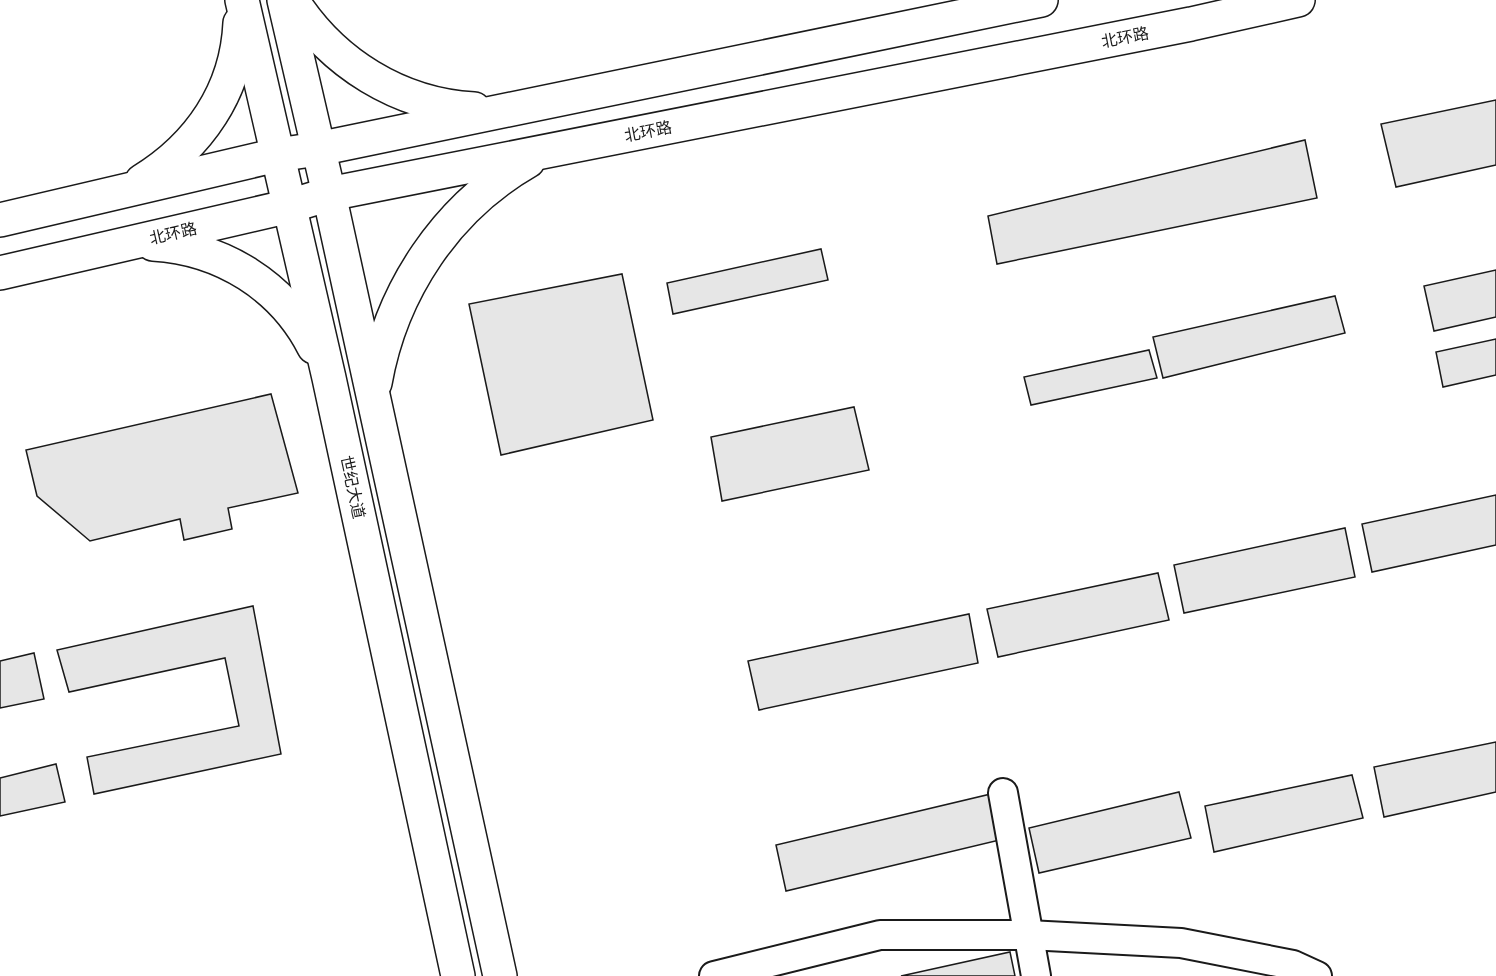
<svg xmlns="http://www.w3.org/2000/svg" width="1496" height="976" font-family="'Times New Roman','Noto Sans SC',serif">
<style>
.building{fill:#e6e6e6;stroke:#1a1a1a;stroke-width:1.5}
.lines{fill:none;stroke-linecap:round;stroke-linejoin:round}
.minor-casing{stroke:#1a1a1a;stroke-width:32}
.major-casing{stroke:#1a1a1a;stroke-width:36}
.minor{stroke:#fff;stroke-width:28}
.major{stroke:#fff;stroke-width:33}
.labels{text-anchor:middle;stroke-width:4.5;stroke-linejoin:round;paint-order:stroke}
.street-label{font-size:16px;fill:#1a1a1a;stroke:#fff}
</style>
<rect width="100%" height="100%" fill="#fff"/>
<!-- building -->
<g class="building">
<path d="M1496 100V165L1396 187 1381 124Z"/>
<path d="M1305 140 1317 198 997 264 988 216Z"/>
<path d="M821 249 828 280 673 314 667 283Z"/>
<path d="M1496 270V317L1434 331 1424 286Z"/>
<path d="M622 274 653 420 501 455 469 304Z"/>
<path d="M1335 296 1345 333 1163 378 1153 337Z"/>
<path d="M1496 339V375L1443 387 1436 352Z"/>
<path d="M1149 350 1157 378 1031 405 1024 377Z"/>
<path d="M271 394 298 493 228 508 232 529 184 540 180 519 90 541 37 496 26 450Z"/>
<path d="M854 407 869 470 722 501 711 437Z"/>
<path d="M1496 495V545L1372 572 1362 524Z"/>
<path d="M1345 528 1355 577 1184 613 1174 565Z"/>
<path d="M1158 573 1169 620 998 657 987 609Z"/>
<path d="M253 606 281 754 94 794 87 757 239 726 225 658 69 692 57 650Z"/>
<path d="M969 614 978 663 759 710 748 661Z"/>
<path d="M34 653 44 699 0 708V661Z"/>
<path d="M1496 742V792L1384 817 1374 767Z"/>
<path d="M56 764 65 802 0 816V778Z"/>
<path d="M1352 775 1363 818 1214 852 1205 806Z"/>
<path d="M1179 792 1191 838 1039 873 1029 828Z"/>
<path d="M995 793 1008 838 786 891 776 845Z"/>
<path d="M1010 952 1015 976H901Z"/>
</g>
<g class="lines">
<defs>
<g id="minor">
<path d="M1003 793 1036 976"/>
<path d="M714 976 880 935H1028L1181 943 1293 965 1317 976"/>
</g>
<g id="major">
<path d="M242 0 329 378 458 976"/>
<path d="M284 0 329 194 500 976"/>
<path d="M292 0C332 63 399 105 474 109"/>
<path d="M142 181C199 146 237 91 240 23"/>
<path d="M0 220 277 155 318 149 1041 0"/>
<path d="M153 244C222 248 283 286 314 347"/>
<path d="M0 273 290 206 329 194 1191 24 1298 0"/>
<path d="M375 383C391 291 446 208 528 161"/>
</g>
</defs>
<!-- minor casing -->
<use href="#minor" class="minor-casing"/>
<!-- major casing -->
<use href="#major" class="major-casing"/>
<!-- minor -->
<use href="#minor" class="minor"/>
<!-- major -->
<use href="#major" class="major"/>
</g>
<g class="labels">
<!-- street labels -->
<g class="street-label">
<text transform="translate(1125 37) rotate(-11)" y="6">北环路</text>
<text transform="translate(648 131) rotate(-11)" y="6">北环路</text>
<text transform="translate(173 233) rotate(-13)" y="6">北环路</text>
<text transform="translate(353 487) rotate(78)" y="6">世纪大道</text>
</g>
</g>
</svg>
